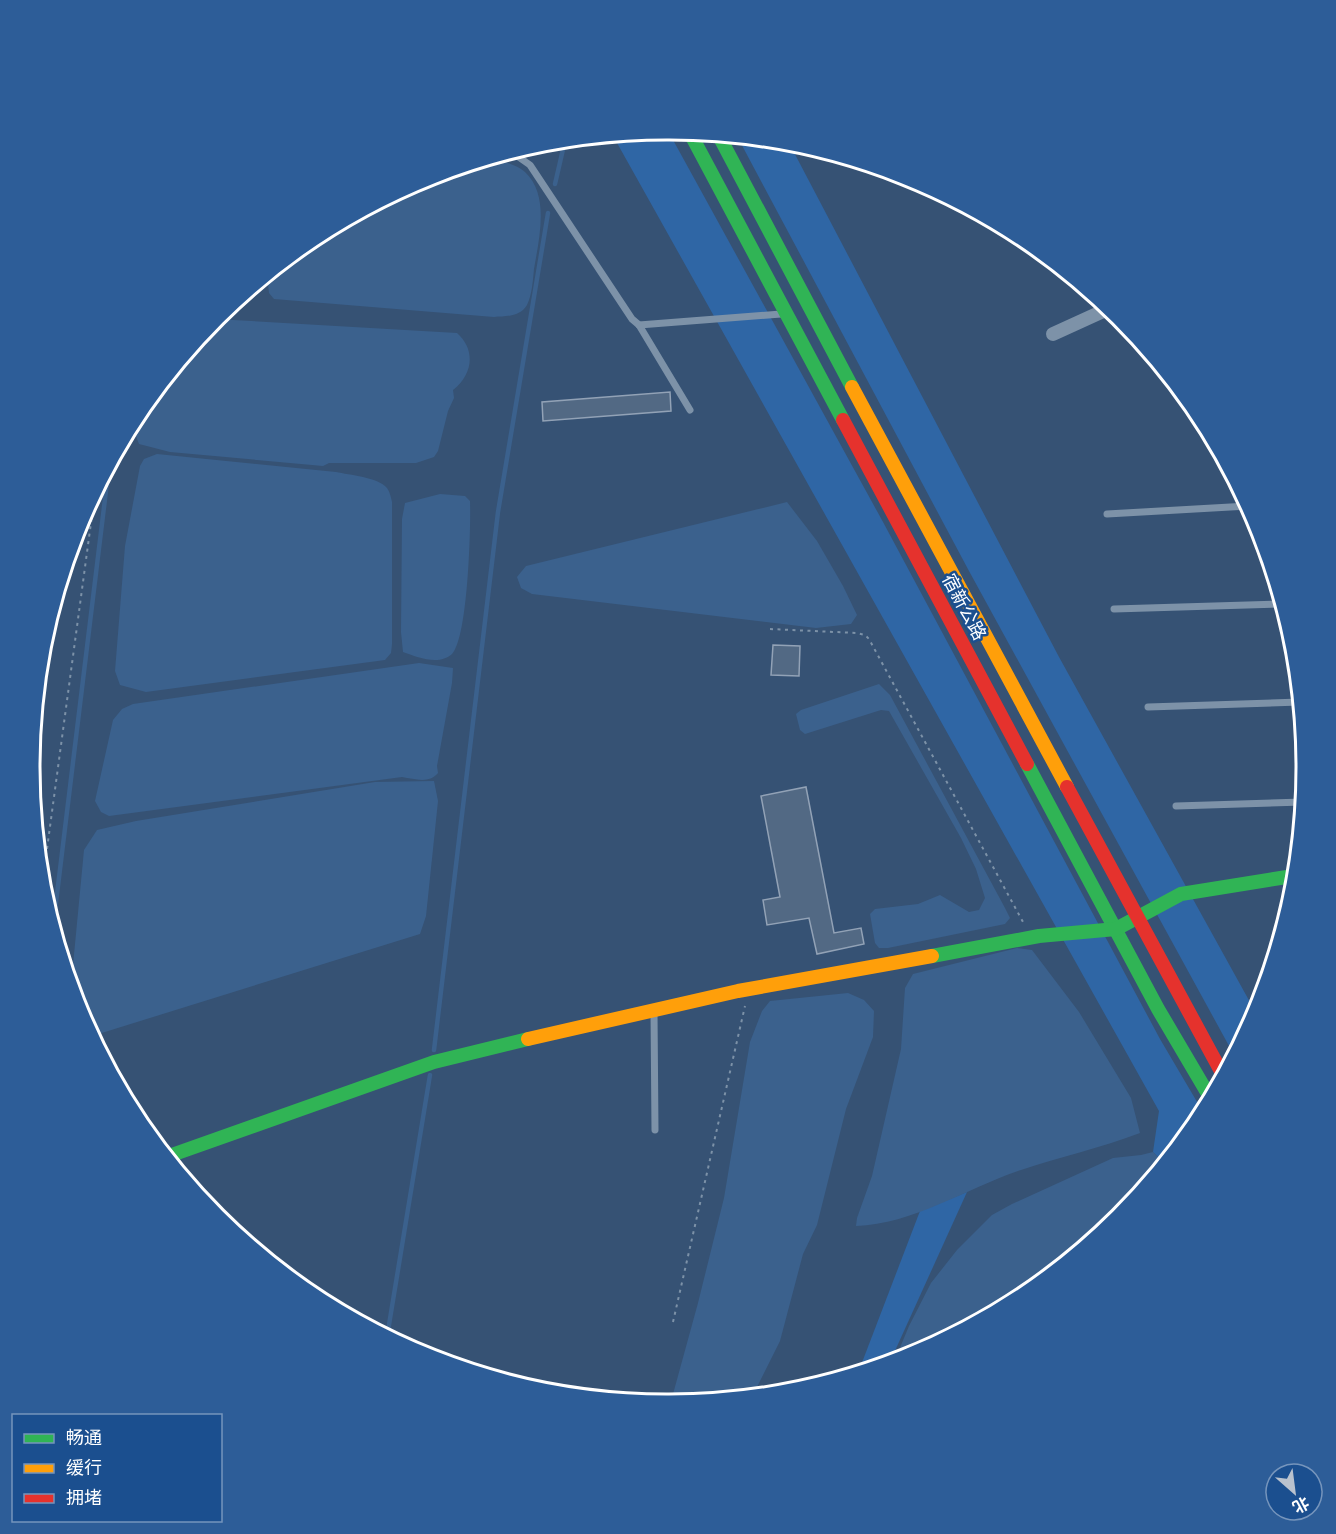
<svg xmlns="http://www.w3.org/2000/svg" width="1336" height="1534" font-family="'Source Sans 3','Noto Sans SC',sans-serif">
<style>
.green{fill:#2f66a5}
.water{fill:#3b618d}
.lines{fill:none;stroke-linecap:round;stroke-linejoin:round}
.stream{stroke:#3b618d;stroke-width:4.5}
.building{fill:#526984;stroke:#92a2b6;stroke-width:1.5}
.path{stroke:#7d92a8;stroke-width:2;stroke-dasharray:3 4.5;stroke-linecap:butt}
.lane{stroke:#7d92a8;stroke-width:7}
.street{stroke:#7d92a8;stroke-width:14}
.fast{stroke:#30b455;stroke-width:14}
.slow{stroke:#ff9f0a;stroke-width:14}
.jam{stroke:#e5322d;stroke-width:14}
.labels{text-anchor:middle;stroke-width:5;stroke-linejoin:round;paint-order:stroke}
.street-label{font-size:18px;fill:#fff;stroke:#1b4f8f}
.rim{fill:none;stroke:#fff;stroke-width:3}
</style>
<rect width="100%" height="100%" fill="#365274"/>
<!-- green -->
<g class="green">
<path d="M667 129 883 522 1160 1039 1203 1112 1198 1122 1164 1163 1153 1152 1159 1111 612 134Z"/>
<path d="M737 136 788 141 1059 657 1256 1013 1234 1055 969 571Z"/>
<path d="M967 1192 889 1364 858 1373 920 1211Z"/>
</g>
<!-- water -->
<g class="water">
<path d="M491 157C501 161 518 165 525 172 550 195 539 239 534 269 533 280 532 295 527 305 520 317 506 316 494 317L274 299 269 293 267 275 314 236 424 177Z"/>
<path d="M215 319 457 333C476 350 473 374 453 390L454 398 448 411 438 451 434 457 416 463H329L323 466 170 452 139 444 134 431 138 412Z"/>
<path d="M157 454 336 472C349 475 378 477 387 488 390 492 391 498 392 502V644L391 653 385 660 146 692 120 685 115 671 125 546 140 466 144 459Z"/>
<path d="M440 494 465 496 470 501C471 527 468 638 452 654 439 666 417 657 403 652L401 632 402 519 405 503Z"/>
<path d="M787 502 817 541 843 586 857 615 851 624 816 628 532 594 521 588 517 577 526 566Z"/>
<path d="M419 663 453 668 452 683 437 766 438 773C429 784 415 779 402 777L109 816 101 812 95 801 113 720 122 709 133 704Z"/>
<path d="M879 684 890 695 1005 908 1010 918 1005 924 888 948H879L875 943 870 914 875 909 918 904 940 895 969 912 979 910 985 898 976 869 961 838 889 711 881 710 805 734 800 730 796 714 801 710Z"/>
<path d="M434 781 438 801 426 916 420 934 92 1036 78 1011 71 986 84 850 97 830 136 821 375 782Z"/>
<path d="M1017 948 1032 950 1079 1012 1131 1098 1140 1133C1101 1148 1060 1157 1021 1170 967 1188 914 1224 856 1226L857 1218 872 1176 901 1049 905 988 913 974Z"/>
<path d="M848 993 864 1000 874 1011 873 1037 846 1109 817 1225 803 1254 780 1341 752 1397 670 1405 698 1303 724 1198 750 1042 762 1011 770 1001Z"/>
<path d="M1153 1152 1164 1163 1119 1218 1022 1298 912 1357 894 1362 909 1326 931 1283 957 1250 992 1215 1012 1204 1113 1158 1141 1155Z"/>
</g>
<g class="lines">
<!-- stream -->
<g class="stream">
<path d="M555 184 564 145 562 139"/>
<path d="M53 927 109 466"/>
<path d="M434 1050 498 512 548 213"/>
<path d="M387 1337 430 1075"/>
</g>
</g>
<!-- building -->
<g class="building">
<path d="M670 392 671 411 543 421 542 402Z"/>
<path d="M773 645 800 646 799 676 771 675Z"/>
<path d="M806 787 834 933 861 928 864 944 817 954 809 918 767 925 763 900 780 897 761 796Z"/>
</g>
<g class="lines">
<!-- path -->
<g class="path">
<path d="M770 629 857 633 865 635 869 639 1023 922"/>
<path d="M39 862 45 860"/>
<path d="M42 886 95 493"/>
<path d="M673 1322 745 1006"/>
</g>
<!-- lane -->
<g class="lane">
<path d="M510 151 530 165 632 319 639 325 690 410"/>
<path d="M639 325 781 314"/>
<path d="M1107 514 1248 506"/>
<path d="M1114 609 1282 604"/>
<path d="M1148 707 1300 702"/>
<path d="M1176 806 1303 802"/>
<path d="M654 1012 655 1130"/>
</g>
<!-- street -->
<path class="street" d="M1053 334 1110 308"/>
<!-- fast -->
<g class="fast">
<path d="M689 131 843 420"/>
<path d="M718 134 852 387"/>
<path d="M1027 764 1158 1009 1211 1099"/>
<path d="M932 956 1039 936 1116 929 1181 894 1293 876 1298 852"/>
<path d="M166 1157 434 1062 528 1039"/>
</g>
<!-- slow -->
<g class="slow">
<path d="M852 387 1067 787"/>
<path d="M528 1039 738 991 932 956"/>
</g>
<!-- jam -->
<g class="jam">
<path d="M843 420 1027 764"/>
<path d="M1067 787 1223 1075"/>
</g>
</g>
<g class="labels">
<!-- street labels -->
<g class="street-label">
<text transform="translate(964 607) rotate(62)" y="6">宿新公路</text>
</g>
</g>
<!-- crop -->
<path d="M0 0H1336V1534H0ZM667 140H669A627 627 0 0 1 1296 767V767A627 627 0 0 1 669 1394H667A627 627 0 0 1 40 767V767A627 627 0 0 1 667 140Z" fill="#2d5d98" fill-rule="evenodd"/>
<path class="rim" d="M667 140H669A627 627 0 0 1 1296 767V767A627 627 0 0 1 669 1394H667A627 627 0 0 1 40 767V767A627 627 0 0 1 667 140Z"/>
<!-- legend -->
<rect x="12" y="1414" width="210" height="108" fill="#1b4f8f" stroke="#7695bc" stroke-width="1.5"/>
<rect x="24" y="1434" width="30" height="9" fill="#30b455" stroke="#7695bc" stroke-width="1.5"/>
<text x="66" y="1444" font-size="18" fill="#ffffff">畅通</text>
<rect x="24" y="1464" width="30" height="9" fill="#ff9f0a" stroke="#7695bc" stroke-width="1.5"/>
<text x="66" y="1474" font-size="18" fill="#ffffff">缓行</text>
<rect x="24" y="1494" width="30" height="9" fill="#e5322d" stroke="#7695bc" stroke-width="1.5"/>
<text x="66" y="1504" font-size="18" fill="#ffffff">拥堵</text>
<!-- north arrow -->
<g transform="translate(1294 1492) rotate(152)"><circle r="28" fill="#1b4f8f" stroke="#7695bc" stroke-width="1.5"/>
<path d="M0-4.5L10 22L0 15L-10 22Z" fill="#b9c2ce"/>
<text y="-9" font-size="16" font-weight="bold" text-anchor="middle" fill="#ffffff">北</text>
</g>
</svg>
